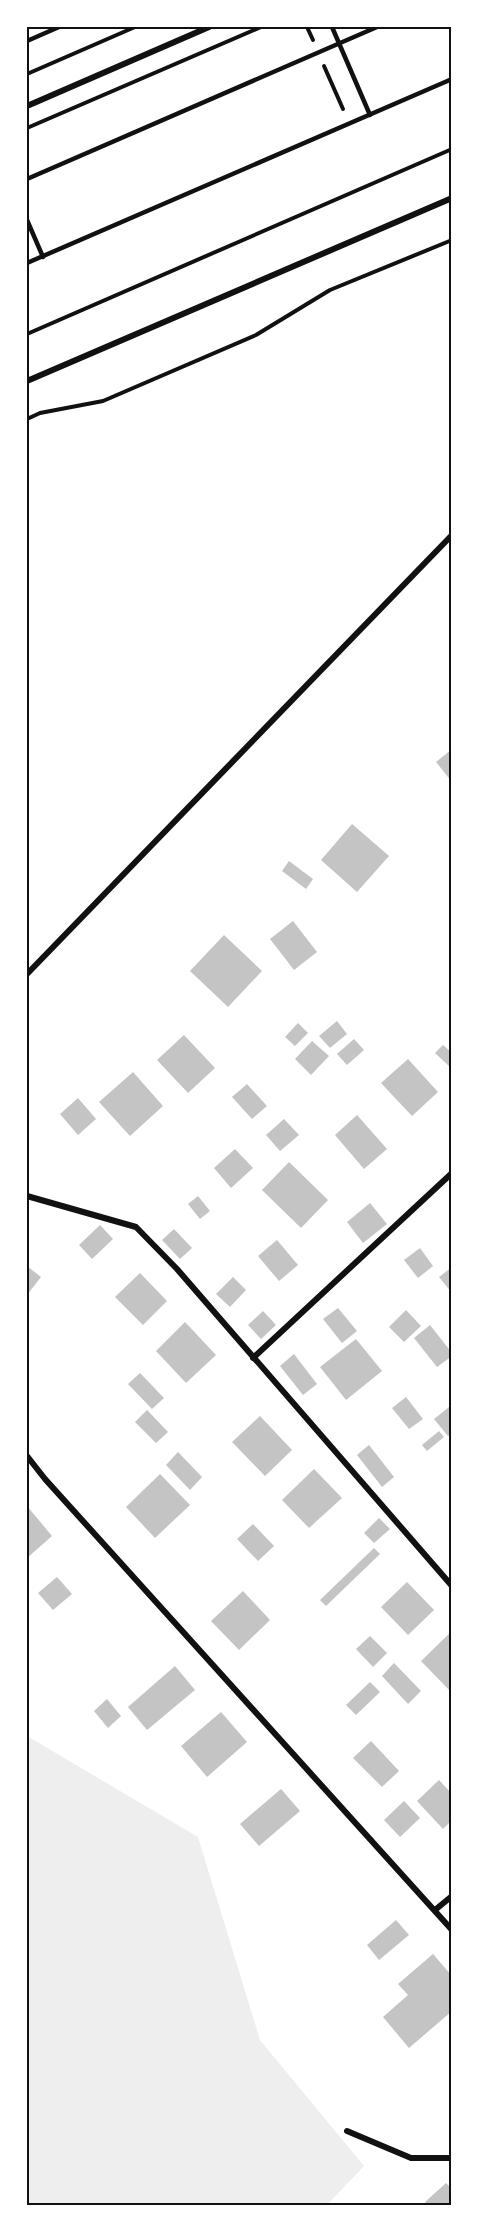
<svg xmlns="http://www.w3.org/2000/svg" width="479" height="2232" font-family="Merriweather,serif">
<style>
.green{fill:#eee}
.building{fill:#c4c4c4}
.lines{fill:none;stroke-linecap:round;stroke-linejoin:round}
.path{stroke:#111;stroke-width:4}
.service{stroke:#111;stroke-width:4.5}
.minor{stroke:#111;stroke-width:6}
.neatline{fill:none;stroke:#111;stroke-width:2}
</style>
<rect width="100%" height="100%" fill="#fff"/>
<!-- green -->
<path class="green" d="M27 1736 198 1837 260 2040 364 2166 327 2205H27Z"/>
<!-- building -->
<g class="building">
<path d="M452 749V782L436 762Z"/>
<path d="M352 824 389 856 357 892 321 860Z"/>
<path d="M289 861 313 879 306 889 282 871Z"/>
<path d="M293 921 317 952 294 970 270 939Z"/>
<path d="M224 935 262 971 228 1007 190 971Z"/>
<path d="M337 1021 347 1034 330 1048 319 1036Z"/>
<path d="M298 1023 308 1033 295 1046 285 1037Z"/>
<path d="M184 1035 215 1068 188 1093 157 1060Z"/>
<path d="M354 1039 364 1050 347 1065 337 1054Z"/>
<path d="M312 1041 329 1056 311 1075 295 1059Z"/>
<path d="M443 1045 452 1053 451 1068 435 1053Z"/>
<path d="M408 1059 438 1092 412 1116 381 1083Z"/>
<path d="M133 1072 163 1106 130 1136 99 1102Z"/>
<path d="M247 1084 267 1106 252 1119 232 1097Z"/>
<path d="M78 1098 96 1119 78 1135 60 1114Z"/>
<path d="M357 1115 387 1149 364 1169 335 1135Z"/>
<path d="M284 1119 299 1135 280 1151 266 1135Z"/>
<path d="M235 1149 253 1168 231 1188 214 1168Z"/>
<path d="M289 1162 328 1200 301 1228 262 1190Z"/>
<path d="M198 1196 210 1211 200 1219 188 1204Z"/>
<path d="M370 1203 387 1224 363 1243 347 1222Z"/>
<path d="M100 1225 113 1239 92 1259 79 1245Z"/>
<path d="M174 1229 192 1248 180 1259 162 1240Z"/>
<path d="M277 1240 298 1265 279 1281 258 1256Z"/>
<path d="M420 1248 433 1266 418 1278 404 1260Z"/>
<path d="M27 1266 41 1277 27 1295Z"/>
<path d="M452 1267V1293L439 1277Z"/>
<path d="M140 1273 167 1301 143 1325 115 1297Z"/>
<path d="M233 1277 246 1290 230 1307 216 1294Z"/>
<path d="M338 1308 357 1331 342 1343 323 1319Z"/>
<path d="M406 1310 421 1326 404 1342 389 1327Z"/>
<path d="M263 1311 276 1325 261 1339 248 1325Z"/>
<path d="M185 1322 216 1355 186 1383 156 1351Z"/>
<path d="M430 1325 452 1353V1356L437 1367 414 1338Z"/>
<path d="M356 1339 382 1371 346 1400 320 1367Z"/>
<path d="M294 1354 317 1384 303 1395 280 1366Z"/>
<path d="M140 1373 164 1398 152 1409 128 1384Z"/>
<path d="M406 1397 423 1419 409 1429 392 1408Z"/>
<path d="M449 1407 452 1412V1433L448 1436 434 1419Z"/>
<path d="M147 1410 168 1432 156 1443 135 1422Z"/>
<path d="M260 1416 292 1450 265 1476 232 1442Z"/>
<path d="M439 1431 444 1437 427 1451 422 1445Z"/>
<path d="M369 1445 394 1477 382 1487 357 1455Z"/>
<path d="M178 1452 202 1477 190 1490 166 1465Z"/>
<path d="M314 1469 342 1498 309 1528 282 1500Z"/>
<path d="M160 1474 190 1505 155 1538 126 1507Z"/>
<path d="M27 1506 52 1536 27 1558Z"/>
<path d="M379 1518 390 1529 374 1543 364 1533Z"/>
<path d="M253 1524 274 1546 258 1561 237 1539Z"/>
<path d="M374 1548 380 1554 326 1606 320 1600Z"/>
<path d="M57 1577 72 1594 53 1610 38 1593Z"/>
<path d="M407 1582 434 1610 408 1635 381 1607Z"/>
<path d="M243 1591 270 1620 239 1650 211 1621Z"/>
<path d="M452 1631V1693L421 1661Z"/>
<path d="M370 1636 387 1653 373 1667 356 1649Z"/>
<path d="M394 1663 421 1691 408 1704 382 1676Z"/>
<path d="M175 1666 195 1690 147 1730 128 1707Z"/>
<path d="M370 1682 380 1692 356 1715 346 1705Z"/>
<path d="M107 1699 121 1716 108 1728 94 1711Z"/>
<path d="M221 1712 247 1742 207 1777 181 1746Z"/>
<path d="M371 1741 399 1771 382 1787 353 1758Z"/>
<path d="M439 1780 452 1794V1820L443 1829 417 1801Z"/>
<path d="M281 1789 300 1811 259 1846 240 1824Z"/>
<path d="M404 1801 420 1818 400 1837 384 1820Z"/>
<path d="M396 1920 409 1935 379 1960 367 1945Z"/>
<path d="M433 1954 452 1976V2011L409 2048 383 2017 408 1995 398 1984Z"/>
<path d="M446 2183 452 2189V2205H428L425 2202Z"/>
</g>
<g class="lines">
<!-- path -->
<g class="path">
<path d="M307 27 313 40"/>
<path d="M324 66 343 109"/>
<path d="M27 74 135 27"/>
<path d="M27 128 261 27"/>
<path d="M27 334 452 149"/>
<path d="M27 419 40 413 103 401 256 335 330 290 452 240"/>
</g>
<!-- service -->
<g class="service">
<path d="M332 27 370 115"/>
<path d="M27 41 59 27"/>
<path d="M27 179 377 27"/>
<path d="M27 220 43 257"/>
<path d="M27 263 452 79"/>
</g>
<!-- minor -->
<g class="minor">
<path d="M27 106 209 27"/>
<path d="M27 381 452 198"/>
<path d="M27 974 452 535"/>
<path d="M27 1196 136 1227 177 1269 452 1586"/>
<path d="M253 1358 452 1173"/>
<path d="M27 1456 45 1479 452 1930"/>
<path d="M435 1910 452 1896"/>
<path d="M347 2131 411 2158H452"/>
</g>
</g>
<!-- border -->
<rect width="479" height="2232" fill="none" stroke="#ffffff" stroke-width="57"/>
<rect x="28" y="28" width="422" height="2176" class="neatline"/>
</svg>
